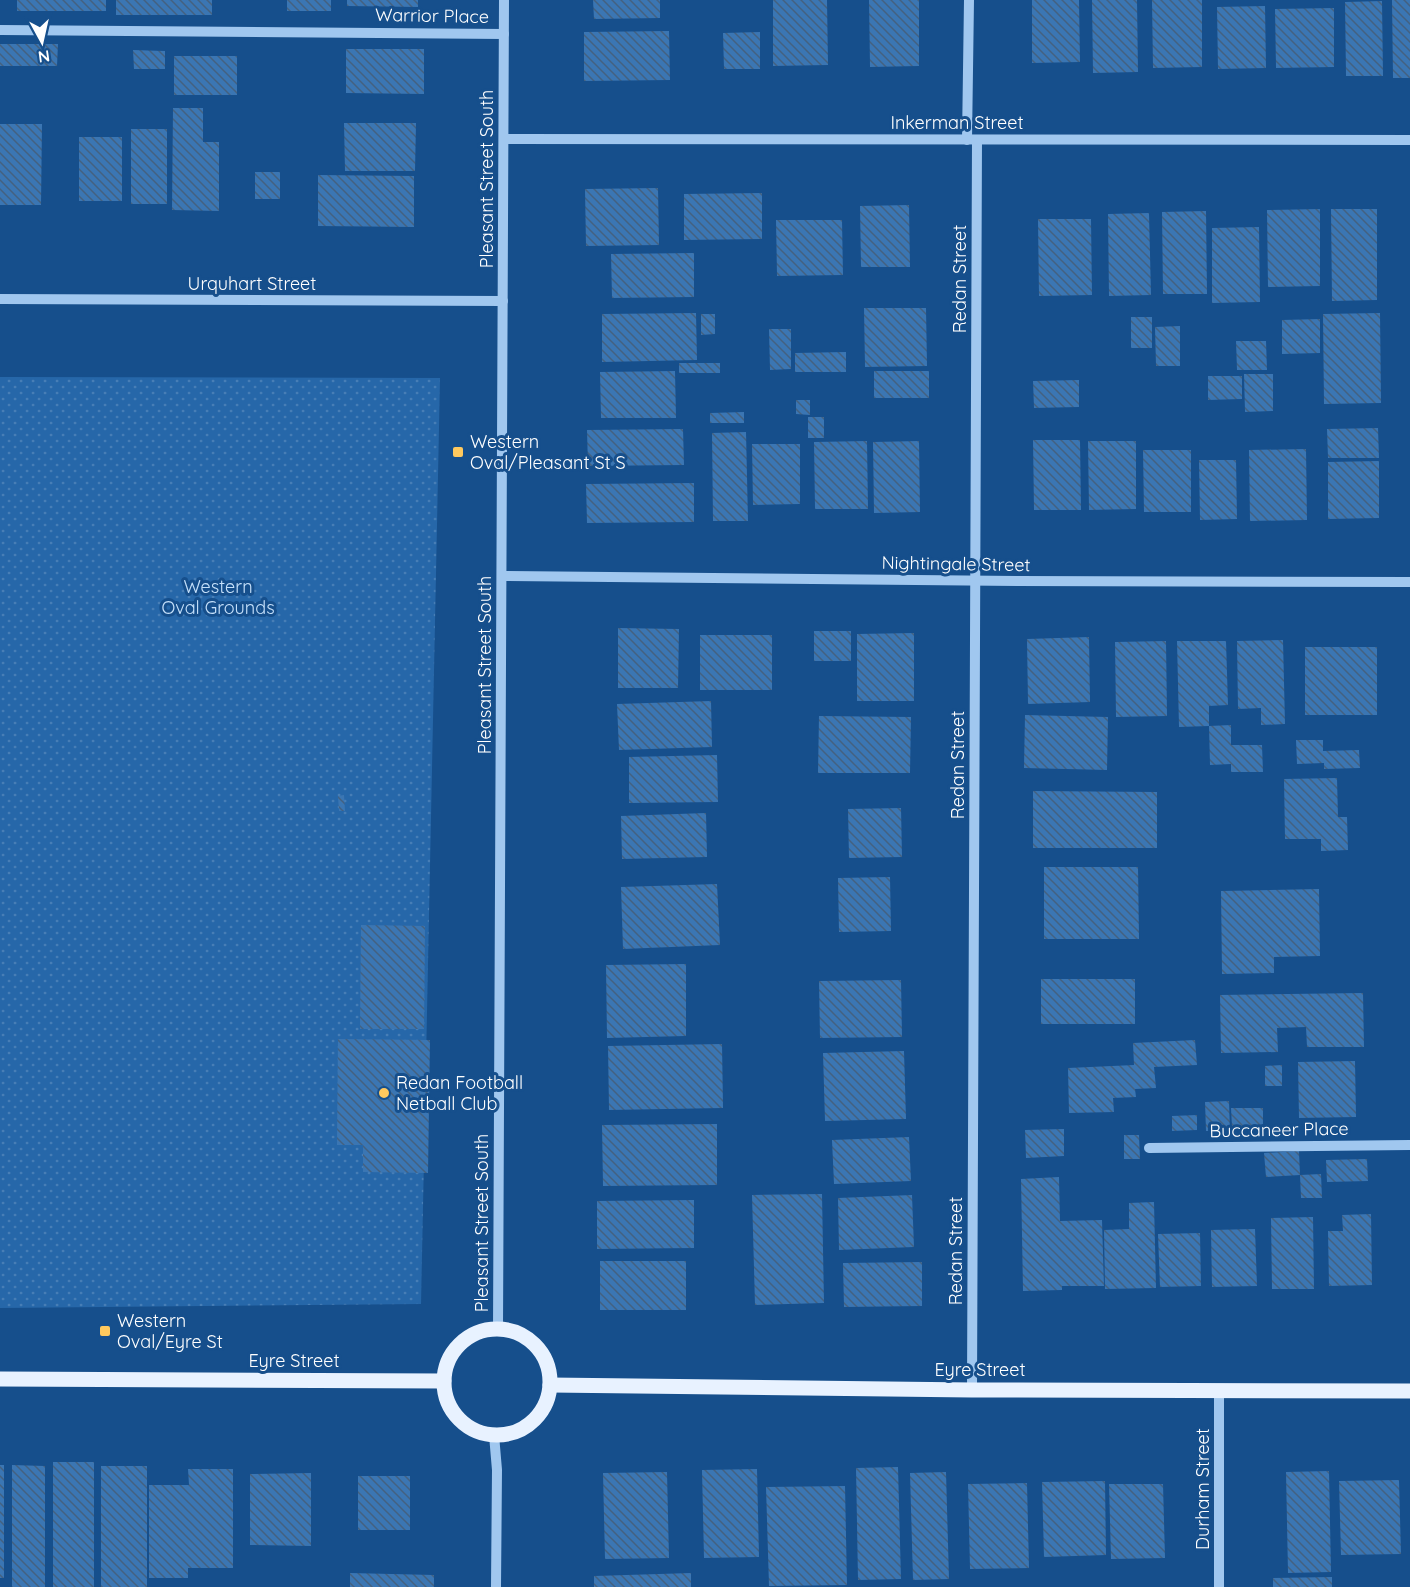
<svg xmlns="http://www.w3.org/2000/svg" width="1410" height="1587" font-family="Quicksand,sans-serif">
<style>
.park{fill:url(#park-dots)}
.building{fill:url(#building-back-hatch)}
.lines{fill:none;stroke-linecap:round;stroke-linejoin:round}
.minor{stroke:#a0c7ef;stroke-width:10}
.major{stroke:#e8f2ff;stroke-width:15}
.poi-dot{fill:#ffc95e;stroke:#164f8c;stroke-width:2}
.labels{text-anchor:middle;stroke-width:6;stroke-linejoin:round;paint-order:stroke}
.street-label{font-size:18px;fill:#fff;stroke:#164f8c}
.poi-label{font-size:18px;fill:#fff;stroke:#164f8c;text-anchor:start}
.park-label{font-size:18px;fill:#c6e1fb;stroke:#164f8c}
</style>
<defs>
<pattern id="park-dots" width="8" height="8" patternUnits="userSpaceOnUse" patternTransform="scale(1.5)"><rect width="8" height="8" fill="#2667a9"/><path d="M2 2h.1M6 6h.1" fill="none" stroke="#477eb6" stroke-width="1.8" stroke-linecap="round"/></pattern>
<pattern id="building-back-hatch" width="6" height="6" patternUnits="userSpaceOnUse" patternTransform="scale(1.5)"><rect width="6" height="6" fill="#3b76b3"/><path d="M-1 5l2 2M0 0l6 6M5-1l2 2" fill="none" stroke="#446180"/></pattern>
</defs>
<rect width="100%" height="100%" fill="#164f8c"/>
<!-- park -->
<path class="park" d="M0 377 440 378 421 1304 0 1308Z"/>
<!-- building -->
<g class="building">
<rect x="17" y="0" width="89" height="11"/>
<rect x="116" y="0" width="96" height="15"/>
<rect x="287" y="0" width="44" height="11"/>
<path d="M347 0H418V7L347 6Z"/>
<path d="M593 0H660V18L594 19Z"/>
<path d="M773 0H827L828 65 773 66Z"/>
<path d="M869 0H919V66L870 67Z"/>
<path d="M1032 0H1079L1080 62 1032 63Z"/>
<path d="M1092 0H1137L1138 72 1093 73Z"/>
<path d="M1152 0H1202V67L1153 68Z"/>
<path d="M1392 0H1410V78H1393Z"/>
<path d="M1382 1 1383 76H1346L1345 2Z"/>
<path d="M1265 6 1266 68 1218 69 1217 7Z"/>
<path d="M1334 8V67L1276 68 1275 9Z"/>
<path d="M669 31 670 80 584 81V32Z"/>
<path d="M760 32V69H724L723 33Z"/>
<path d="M0 44H58L57 66H0Z"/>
<path d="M346 49H424V94L346 93Z"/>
<path d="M133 50 165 51V69H134Z"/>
<rect x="174" y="56" width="63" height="39"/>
<path d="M173 108H203V142H219V211L172 210Z"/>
<path d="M344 123H416L415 171H345Z"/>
<path d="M0 124H42L41 205H0Z"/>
<rect x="131" y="129" width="36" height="75"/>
<rect x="79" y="137" width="43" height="64"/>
<rect x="255" y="172" width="25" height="27"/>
<path d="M318 175 414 176V227L318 226Z"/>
<path d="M658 188 659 245 586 246 585 189Z"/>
<path d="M762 193V239L684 240V194Z"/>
<path d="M909 205 910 267H861L860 206Z"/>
<path d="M1320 209V286L1268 287 1267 210Z"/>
<path d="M1331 209H1377V300L1332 301Z"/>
<path d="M1206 211 1207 294H1163L1162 212Z"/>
<path d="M1149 213 1151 295 1109 296 1108 214Z"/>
<path d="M1038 219H1091L1092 295 1039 296Z"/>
<path d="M776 220H842L843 275 777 276Z"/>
<path d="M1259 227 1260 302 1212 303V228Z"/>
<path d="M694 253V297L612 298 611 254Z"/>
<path d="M864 308H926L927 366 865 367Z"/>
<path d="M696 313 697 360 602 362V314Z"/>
<path d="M1380 313 1381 403 1324 404 1323 314Z"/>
<path d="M701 314H715V334L701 335Z"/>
<rect x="1131" y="317" width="21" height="31"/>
<path d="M1320 319V353L1282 354V320Z"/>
<path d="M1180 326V366H1156L1155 327Z"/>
<path d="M769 329H791V369L770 370Z"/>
<path d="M1236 341H1266L1267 370H1237Z"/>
<path d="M846 352V372H795V353Z"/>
<rect x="679" y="363" width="41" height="10"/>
<path d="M675 371 676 418H601L600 372Z"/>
<rect x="874" y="371" width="55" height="27"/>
<path d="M1244 374H1273V411L1245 412Z"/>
<path d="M1208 376H1242V399L1208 400Z"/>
<path d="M1079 380V407L1034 408 1033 381Z"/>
<path d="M796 400H810V415L796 414Z"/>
<path d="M744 412V423H710V413Z"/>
<rect x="808" y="417" width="16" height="21"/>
<path d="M1378 428 1379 458H1328L1327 429Z"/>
<path d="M683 429 684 465 588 466 587 430Z"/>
<path d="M746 432 748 521H713L712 433Z"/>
<path d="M1033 440H1080L1081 510H1034Z"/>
<path d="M867 441 868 509H815L814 442Z"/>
<path d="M919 441 920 512 874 513 873 442Z"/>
<path d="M1088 441H1136V509L1089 510Z"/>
<path d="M752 444H800V504L753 505Z"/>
<path d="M1306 449 1307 520 1250 521 1249 450Z"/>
<path d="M1143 450H1191V512H1144Z"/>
<path d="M1199 460H1236L1237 519 1200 520Z"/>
<path d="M1379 461V518L1328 519V462Z"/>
<path d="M694 483V522L587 523 586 484Z"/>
<path d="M618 628 679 629 678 688H618Z"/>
<rect x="814" y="631" width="37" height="30"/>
<path d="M914 633V701H857V634Z"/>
<rect x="700" y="635" width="72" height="55"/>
<path d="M1089 637 1090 702 1028 704 1027 639Z"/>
<path d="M1283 640 1285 724 1261 725V708L1238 709 1237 641Z"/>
<path d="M1166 641 1167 716 1116 717 1115 642Z"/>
<path d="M1177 641H1226L1228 705 1209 706V726L1231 725V745H1262L1263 772H1231V764L1210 765 1209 726 1179 727Z"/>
<rect x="1305" y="647" width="72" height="68"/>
<path d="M711 701 712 747 619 750 617 704Z"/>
<path d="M1025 715 1108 717 1107 770 1024 768Z"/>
<path d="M819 716 911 717 910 773H818Z"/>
<path d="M1296 740H1323V751L1359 750 1360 768 1324 769V763L1297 764Z"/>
<path d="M717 755 718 802 629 803V757Z"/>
<path d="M1337 778 1338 817H1347L1348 850 1321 851V839H1285L1284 779Z"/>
<path d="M1033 791 1157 792V848H1033Z"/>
<path d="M344 795 345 811H339L338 796Z"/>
<path d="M901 808 902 857 849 858 848 809Z"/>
<path d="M706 813 707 857 622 859 621 816Z"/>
<path d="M1044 867H1138L1139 939H1044Z"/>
<path d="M890 877 891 931 839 932 838 878Z"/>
<path d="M717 884 720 945 623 949 621 887Z"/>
<path d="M1319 889 1320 956 1274 957V973L1222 974 1221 891Z"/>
<path d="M361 925 425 926 424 1029H360Z"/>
<path d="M686 964V1036L607 1038 606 965Z"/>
<rect x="1041" y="979" width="94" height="45"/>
<path d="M901 980 902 1037 820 1038 819 981Z"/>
<path d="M1363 993 1364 1047H1307L1306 1027 1277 1028 1278 1052 1221 1053 1220 995Z"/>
<path d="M338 1039 430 1040 428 1173 363 1172V1145H337Z"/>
<path d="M1195 1040 1197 1065 1154 1067 1156 1088 1135 1089 1136 1097 1113 1098 1114 1112 1069 1113 1068 1068 1134 1065 1133 1043Z"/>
<path d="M722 1044 723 1108 609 1110 608 1046Z"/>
<path d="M904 1051 906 1119 825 1121 823 1053Z"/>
<path d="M1355 1061 1356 1117 1299 1118 1298 1062Z"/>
<path d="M1282 1065V1086H1265V1066Z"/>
<path d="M1229 1101 1230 1131H1206L1205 1102Z"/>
<path d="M1231 1108H1263V1126L1232 1127Z"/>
<path d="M1197 1115V1130L1172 1131V1116Z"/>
<path d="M717 1124V1185L603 1186 602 1125Z"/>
<path d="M1064 1129V1156L1026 1158 1025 1130Z"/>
<path d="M1124 1135H1139L1140 1159H1124Z"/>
<path d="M909 1137 911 1181 834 1184 832 1140Z"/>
<path d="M1299 1151 1300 1175 1321 1174 1322 1198H1301L1300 1175 1266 1177 1264 1153Z"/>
<path d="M1367 1159 1368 1181 1327 1182 1326 1160Z"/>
<path d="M1059 1177 1060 1221 1102 1220 1104 1286H1062V1290L1023 1291 1021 1179Z"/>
<path d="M822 1194 824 1303 755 1305 752 1195Z"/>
<path d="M912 1195 914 1247 839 1250 838 1198Z"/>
<path d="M694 1200V1248L597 1249V1201Z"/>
<path d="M1154 1202 1156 1288 1105 1289 1104 1230 1129 1229V1203Z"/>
<path d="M1371 1214 1372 1285 1329 1286 1328 1231H1343L1342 1215Z"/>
<path d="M1313 1217 1314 1289H1272L1271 1218Z"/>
<path d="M1255 1229 1257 1286 1212 1287 1211 1230Z"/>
<path d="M1200 1233 1201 1286 1160 1287 1158 1234Z"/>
<rect x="600" y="1261" width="86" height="49"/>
<path d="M922 1262V1306L844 1307 843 1263Z"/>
<rect x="53" y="1462" width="41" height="125"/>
<rect x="0" y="1465" width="4" height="113"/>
<path d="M12 1465 45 1466V1587H12Z"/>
<rect x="101" y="1466" width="46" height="121"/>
<path d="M898 1467 901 1579 858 1580 856 1468Z"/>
<path d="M188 1469H233V1568H188V1578H149V1485H189Z"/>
<path d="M757 1469 759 1557 704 1558 702 1470Z"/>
<path d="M1329 1471 1331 1572 1288 1573 1286 1472Z"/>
<path d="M667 1472 669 1558 605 1559 603 1473Z"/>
<path d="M946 1472 949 1579 913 1580 910 1473Z"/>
<path d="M311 1473V1546L250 1545V1474Z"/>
<rect x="358" y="1476" width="52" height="54"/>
<path d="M1399 1480 1401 1554 1341 1555 1339 1481Z"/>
<path d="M1105 1481 1106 1555 1044 1557 1042 1482Z"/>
<path d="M1027 1483 1029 1568 970 1569 968 1484Z"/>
<path d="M1109 1484H1163L1165 1558 1111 1559Z"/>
<path d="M845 1486 847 1585 769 1586 766 1487Z"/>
<path d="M350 1573 434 1575V1587H350Z"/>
<path d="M691 1573V1587H594V1576Z"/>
<path d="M1332 1577V1587H1273V1578Z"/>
</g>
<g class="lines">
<!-- minor -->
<g class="minor">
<path d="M0 30 504 34"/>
<path d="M504 139 1410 140"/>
<path d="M967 140 969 0"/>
<path d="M0 299 503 301"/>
<path d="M502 576 1017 581 1410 582"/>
<path d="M1149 1148 1410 1145"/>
<path d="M498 1329 504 0"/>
<path d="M972 1390 977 140"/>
<path d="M1219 1391V1587"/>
<path d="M494 1435 497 1470 496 1587"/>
</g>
<!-- major -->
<g class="major">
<circle cx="497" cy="1382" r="53"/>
<path d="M0 1379 444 1381"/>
<path d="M550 1385 972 1390 1410 1391"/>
</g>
</g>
<!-- markers -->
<g class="poi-dot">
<rect x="452" y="446" width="12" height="12" rx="3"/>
<circle cx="384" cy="1093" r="6"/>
<rect x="99" y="1325" width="12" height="12" rx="3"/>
</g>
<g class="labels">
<!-- street labels -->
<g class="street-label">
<text transform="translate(432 16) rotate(1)" y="6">Warrior Place</text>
<text x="957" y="129">Inkerman Street</text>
<text transform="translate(487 179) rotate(-90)" y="6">Pleasant Street South</text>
<text transform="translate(960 279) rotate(-90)" y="6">Redan Street</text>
<text x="252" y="290">Urquhart Street</text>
<text transform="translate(956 564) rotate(1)" y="6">Nightingale Street</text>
<text transform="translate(485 665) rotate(-90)" y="6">Pleasant Street South</text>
<text transform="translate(958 765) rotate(-90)" y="6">Redan Street</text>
<text transform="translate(1279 1130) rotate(-1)" y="6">Buccaneer Place</text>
<text transform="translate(482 1223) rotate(-90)" y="6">Pleasant Street South</text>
<text transform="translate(956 1251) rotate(-90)" y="6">Redan Street</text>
<text x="294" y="1367">Eyre Street</text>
<text x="980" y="1376">Eyre Street</text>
<text transform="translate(1203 1489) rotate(-90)" y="6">Durham Street</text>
</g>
<!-- poi labels -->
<g class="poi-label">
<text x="470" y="448">Western<tspan x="470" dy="21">Oval/Pleasant St S</tspan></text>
<text x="396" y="1089">Redan Football<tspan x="396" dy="21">Netball Club</tspan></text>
<text x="117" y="1327">Western<tspan x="117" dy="21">Oval/Eyre St</tspan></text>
</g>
<!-- park labels -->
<g class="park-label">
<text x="218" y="593">Western<tspan x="218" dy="21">Oval Grounds</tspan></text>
</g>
</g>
<!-- north arrow -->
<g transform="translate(42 42) rotate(172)" stroke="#164f8c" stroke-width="4.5" paint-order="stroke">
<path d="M0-4.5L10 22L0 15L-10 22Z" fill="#ffffff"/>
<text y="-9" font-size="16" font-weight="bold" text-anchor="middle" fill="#ffffff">N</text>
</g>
</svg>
